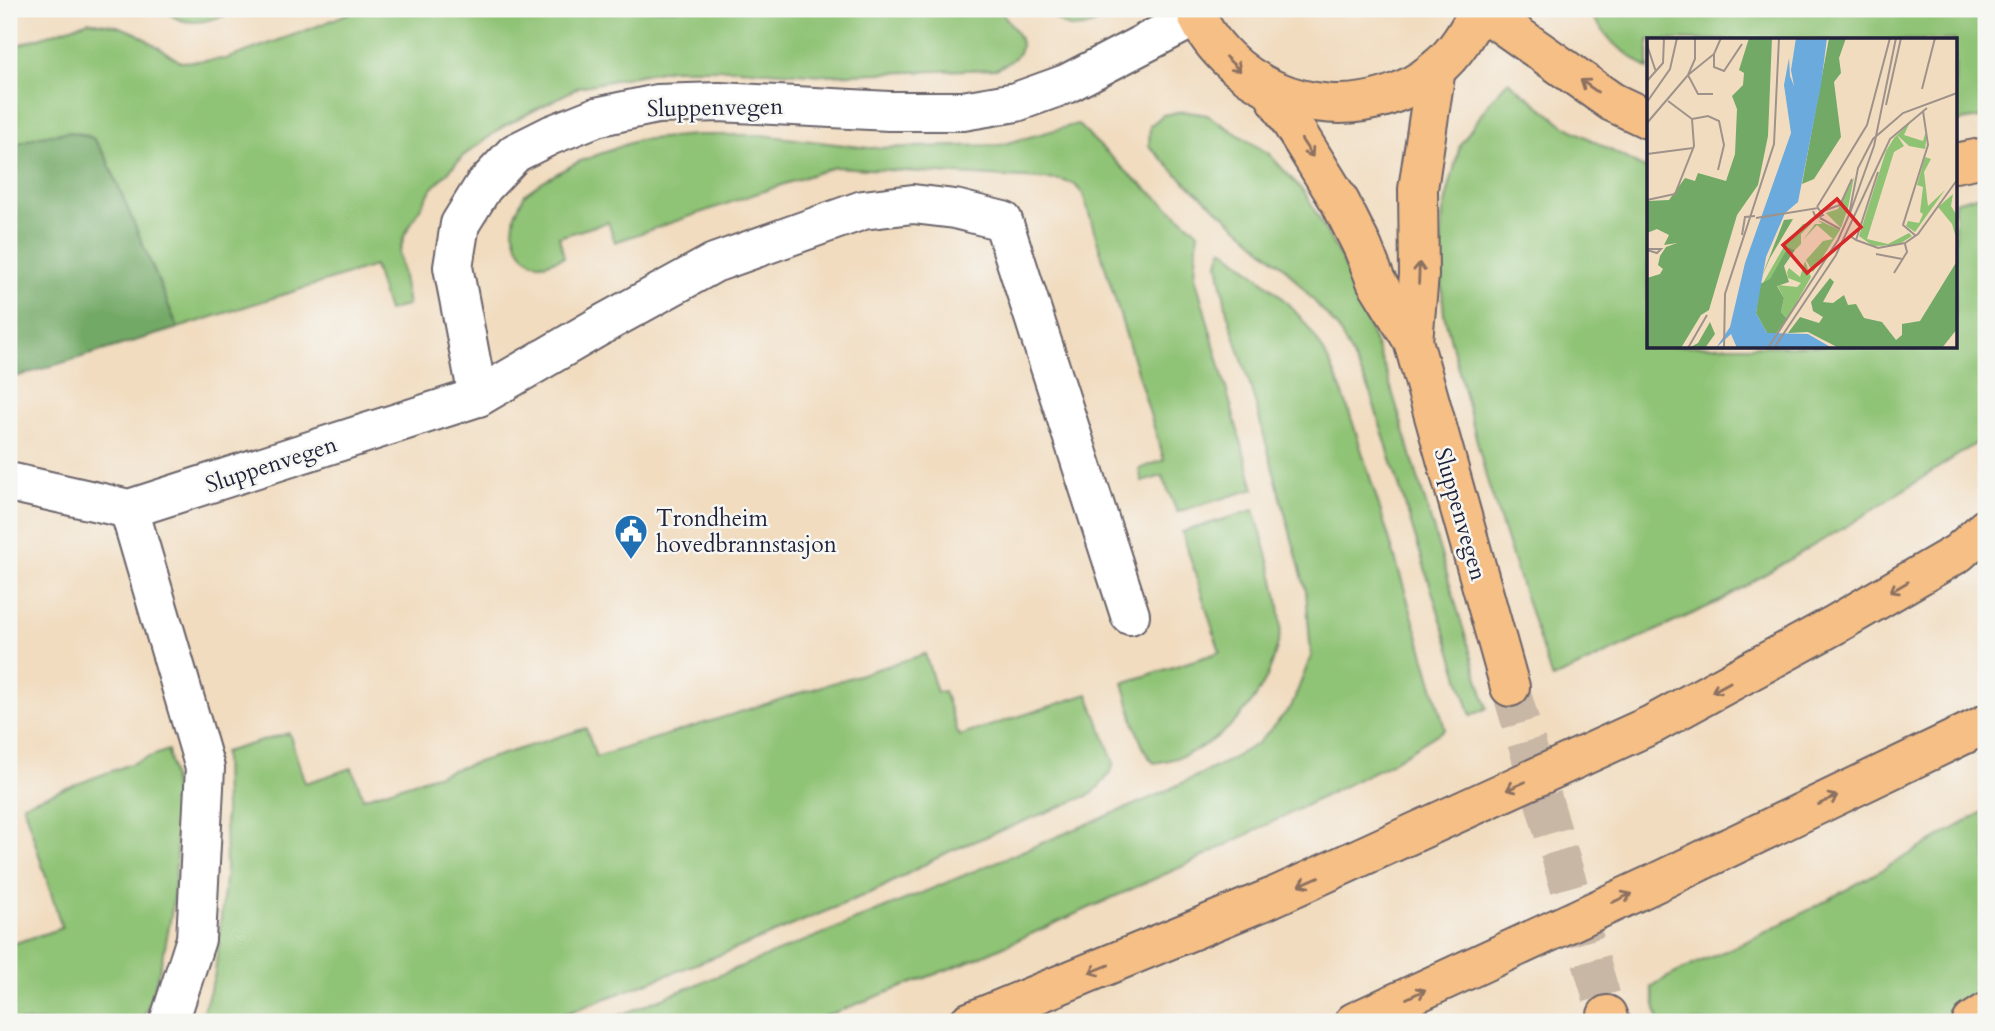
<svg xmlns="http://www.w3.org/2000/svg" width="1995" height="1031" font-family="Cardo,serif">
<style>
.green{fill:#8fc374;stroke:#587258;stroke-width:2}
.forest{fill:#73a966;stroke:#4a6650;stroke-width:2}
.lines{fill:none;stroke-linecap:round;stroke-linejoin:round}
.highway-tunnel{stroke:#c8b7a5;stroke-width:38;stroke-dasharray:38 19;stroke-linecap:butt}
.minor-casing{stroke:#6a6369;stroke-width:42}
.highway-casing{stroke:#6a6369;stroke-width:42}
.minor{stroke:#fff;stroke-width:38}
.highway{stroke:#f5bf86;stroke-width:38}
.oneway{stroke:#8c7060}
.labels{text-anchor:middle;stroke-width:5;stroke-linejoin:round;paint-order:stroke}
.street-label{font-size:23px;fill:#22223b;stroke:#f6f6f2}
.poi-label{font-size:23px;fill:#22223b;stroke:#f6f6f2;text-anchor:start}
.inset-road{fill:none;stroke:#9e928a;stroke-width:2}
.view{fill:#d62828;fill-opacity:0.15;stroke:#d62828;stroke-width:3.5}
.inset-edge{fill:none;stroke:#22223b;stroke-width:3.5}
</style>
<rect width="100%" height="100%" fill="#f6f6f2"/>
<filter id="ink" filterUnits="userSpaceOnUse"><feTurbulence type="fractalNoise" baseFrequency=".0143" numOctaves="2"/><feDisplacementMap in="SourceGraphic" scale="14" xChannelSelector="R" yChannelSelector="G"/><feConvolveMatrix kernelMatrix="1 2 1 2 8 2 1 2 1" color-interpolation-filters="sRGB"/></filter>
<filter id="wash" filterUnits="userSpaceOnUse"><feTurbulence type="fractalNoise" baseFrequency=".00686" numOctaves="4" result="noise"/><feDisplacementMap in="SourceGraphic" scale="28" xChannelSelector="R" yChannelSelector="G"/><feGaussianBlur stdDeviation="1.57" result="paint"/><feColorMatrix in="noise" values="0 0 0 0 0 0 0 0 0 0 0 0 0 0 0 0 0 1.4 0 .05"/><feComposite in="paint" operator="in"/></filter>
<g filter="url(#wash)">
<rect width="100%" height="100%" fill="#f1dcbf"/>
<!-- green -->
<g class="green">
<path d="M164 9H244C217 18 187 33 164 9Z"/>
<path d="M359 9H999C1020 36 1037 51 996 69L823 75 738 69H670L579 87 504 126 463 156 431 190 405 234 399 254 408 305 388 311 374 266 178 328 106 157C102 152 98 143 93 139 73 123 30 139 9 147V48L89 21 117 26 136 33 181 62 226 59 310 29Z"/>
<path d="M1045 9H1110C1103 23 1083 31 1067 26 1060 24 1051 14 1045 9Z"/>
<path d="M1586 9H1986V117L1955 122V40H1648V69L1613 43Z"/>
<path d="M1508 81 1565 126 1648 170V346H1955V202L1986 193V437L1855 521 1720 601 1552 679 1487 480 1444 314 1440 267 1443 212 1460 145 1491 100Z"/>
<path d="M1183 111 1207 115 1269 154 1305 193 1343 262 1386 371 1487 708 1471 716 1369 389 1337 327 1286 269 1182 179 1149 146 1150 126 1163 115Z"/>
<path d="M1077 124 1129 174 1198 232 1195 276 1254 489 1177 512 1162 476 1142 482 1139 469 1164 460 1083 194 1074 184 1060 180 834 167 615 242 608 222 559 237 564 257 545 264 533 262 524 255 517 244 513 230 515 214 525 194 543 181 578 162 638 140 694 135H762L869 148 1000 145Z"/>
<path d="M1222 248C1251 271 1282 294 1305 323 1339 366 1352 422 1369 474 1396 559 1421 644 1445 729L1391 763 1190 863 975 959 810 1022H603L837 928 1155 796 1226 762 1258 743 1291 707 1311 656 1306 591 1253 395 1227 312 1218 263Z"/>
<path d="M1254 510C1265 548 1279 586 1281 626 1281 633 1279 640 1277 647 1264 705 1213 755 1154 763 1138 749 1130 704 1123 683L1220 652 1182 532Z"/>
<path d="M925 654 937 692 944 691 959 736 1088 694 1114 763 1110 774 1092 794 948 852 879 889 743 946 544 1022H200L215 974 226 870 224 752 289 733 305 783 352 768 363 798 586 728 596 757Z"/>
<path d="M168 750C182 824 179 899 159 971 154 989 149 1006 141 1022H9V945L62 928 23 804Z"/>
<path d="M1986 810V988L1934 1022H1659L1651 987C1685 965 1725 953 1762 934 1838 896 1912 853 1986 810Z"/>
</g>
<!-- forest -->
<path class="forest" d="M70 132 93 138 106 157 178 328 9 379V147L39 136Z"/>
</g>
<g filter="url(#ink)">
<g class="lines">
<!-- highway-tunnel -->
<path class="highway-tunnel" d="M1510 687 1607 1015"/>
<defs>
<g id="minor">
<path d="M478 397 453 267 460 224 483 187 515 153 551 135 596 117 657 104 719 102 889 111H963L1016 102 1066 84 1197 16"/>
<path d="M9 482 129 509 478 397 605 323 714 263 863 210 913 204 955 209 1003 221 1130 615"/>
<path d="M129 509 205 768 196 939 169 1022"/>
</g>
<g id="highway">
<path d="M1195 9C1200 27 1213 44 1227 58 1283 113 1374 121 1436 69 1456 53 1468 31 1480 9"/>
<path d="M1480 9 1612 102 1648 119"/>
<path d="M1271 90 1340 202 1363 248 1376 281 1413 341 1510 687"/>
<path d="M1955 163 1986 157"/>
<path d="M1413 341 1419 275 1418 189 1436 69"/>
<path d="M1607 1015 1609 1022"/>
<path d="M969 1022 1271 898 1653 724 1836 624 1958 553 1986 528"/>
<path d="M1354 1022 1651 885 1986 724"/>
<path d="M1972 1022 1986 1013"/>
</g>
</defs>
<!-- minor casing -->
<use href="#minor" class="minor-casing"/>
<!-- highway casing -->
<use href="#highway" class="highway-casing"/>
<!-- minor -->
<use href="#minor" class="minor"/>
<!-- highway -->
<use href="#highway" class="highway"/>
</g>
<!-- one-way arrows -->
<defs><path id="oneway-shaft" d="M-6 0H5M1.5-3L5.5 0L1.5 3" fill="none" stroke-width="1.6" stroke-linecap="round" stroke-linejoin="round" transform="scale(1.75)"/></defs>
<g class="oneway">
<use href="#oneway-shaft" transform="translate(1233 64) rotate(44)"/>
<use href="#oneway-shaft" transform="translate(1589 86) rotate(-145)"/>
<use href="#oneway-shaft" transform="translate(1307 148) rotate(57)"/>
<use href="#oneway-shaft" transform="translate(1419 273) rotate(-88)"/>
<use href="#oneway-shaft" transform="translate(1899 587) rotate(150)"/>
<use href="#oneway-shaft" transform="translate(1721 687) rotate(151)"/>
<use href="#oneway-shaft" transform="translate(1516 786) rotate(156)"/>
<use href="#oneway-shaft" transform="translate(1828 800) rotate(-26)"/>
<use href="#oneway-shaft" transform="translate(1309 881) rotate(156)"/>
<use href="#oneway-shaft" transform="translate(1622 898) rotate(-25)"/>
<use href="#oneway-shaft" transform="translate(1099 969) rotate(158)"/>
<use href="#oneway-shaft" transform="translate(1416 994) rotate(-25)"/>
</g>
</g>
<!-- icons -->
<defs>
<symbol id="civic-pin" viewBox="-11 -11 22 30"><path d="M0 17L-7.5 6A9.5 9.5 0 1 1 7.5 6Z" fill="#1f6fb2" stroke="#f6f6f2"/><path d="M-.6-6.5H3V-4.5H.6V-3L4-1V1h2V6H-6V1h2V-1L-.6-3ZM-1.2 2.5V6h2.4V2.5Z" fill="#fff"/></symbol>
</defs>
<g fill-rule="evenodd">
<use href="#civic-pin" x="612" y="512" width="38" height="52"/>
</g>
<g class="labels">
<!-- street labels -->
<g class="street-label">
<text transform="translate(715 107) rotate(-1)" y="8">Sluppenvegen</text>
<text transform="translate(271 464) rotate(-18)" y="8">Sluppenvegen</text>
<text transform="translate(1461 514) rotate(74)" y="8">Sluppenvegen</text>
</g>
<!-- poi labels -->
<g class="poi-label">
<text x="656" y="526">Trondheim<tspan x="656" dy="26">hovedbrannstasjon</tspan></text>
</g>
</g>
<!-- overview -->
<g transform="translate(1647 38)">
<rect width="310" height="310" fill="#f1dcbf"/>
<path d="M263 84 257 97 276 103 278 96H280L278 111 262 108 250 97 257 108 247 114 220 201 241 206 262 195 265 198 251 207 226 208 212 198 239 113 247 100ZM278 119 284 121 277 134 281 168 298 152 268 194 259 188 261 183 272 185 276 176 273 174 276 149 270 147ZM207 139 201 170 194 190 179 175 191 171ZM306 156 304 168 310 178V203L305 186 291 169ZM171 182 193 192 166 234 159 222 176 203 186 201 170 187 156 202 168 186H175ZM165 185 154 196V206L148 212 141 209 123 242 116 245 139 205 156 186ZM158 223 164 239 140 281 134 274 137 260 130 247 150 249 154 245 141 240 140 234 142 230 153 239Z" fill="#8fc374"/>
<path d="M102 0H125L121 98 111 147 90 177 62 272 54 277 34 310H0V240L13 236 16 231 11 227 13 218 19 209 30 205 17 207 22 197 10 191 0 195V163L22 162 38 140 48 143 51 135 79 143 88 116 90 71 85 58 96 47 97 35 92 32ZM182 0H199L192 20 194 35 187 44 194 99 167 141 155 146ZM146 181 123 220 113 243 137 182ZM141 209 148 212 137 228 142 244 130 248 137 260 134 274 140 281 128 297 120 295 109 275 113 246 123 241ZM310 223V291L295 310H192L161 294 141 295 153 279 172 285 176 279 166 273 164 264 183 240 187 244 176 264 186 265 197 257 201 267 209 266 217 280 235 284 249 302 255 297V286L273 283ZM63 284 68 296 58 310H42L51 305Z" fill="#73a966"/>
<path d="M149 0H180L174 47 151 164 138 175 119 219 109 275 120 295 161 296 185 310H90L84 296 69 310 83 289 98 225 144 95 137 47 142 20 143 38 147 48 144 32Z" fill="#6aaadd"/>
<path class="inset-road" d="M48 0V21L41 37 67 16 74 0M0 7 9 34M67 16V29L77 33 95 6M0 43 16 25 17 0M275 51 288 0M0 64 23 31 30 0M239 67 254 0M45 81 61 78 72 83 77 107 71 132M0 85 41 37 51 56H66M0 116 46 110M0 162 28 156 47 108 45 81 21 63M170 169 220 87 243 0M176 173 193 167 205 141M203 175 227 108 249 0M109 180 171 170 176 177 169 180 166 173M173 180 193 191M95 197 98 179 108 178M203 198 209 202 231 134M269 198 256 187 281 107 276 73M209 202 231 210 258 205 271 196 310 142M0 211H14L10 215 0 212M229 216 255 221M247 235 260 214 258 206M41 310 60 277M77 310 78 256 127 106 132 0M121 310 191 202 202 177 211 130 226 101 256 75 310 55M127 310 189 217 243 101 280 70"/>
<path class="view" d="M190 161 214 189 160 235 136 207Z"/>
<rect width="310" height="310" class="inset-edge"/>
</g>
<!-- margin -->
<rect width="1995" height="1031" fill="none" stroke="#f6f6f2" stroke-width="35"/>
</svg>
